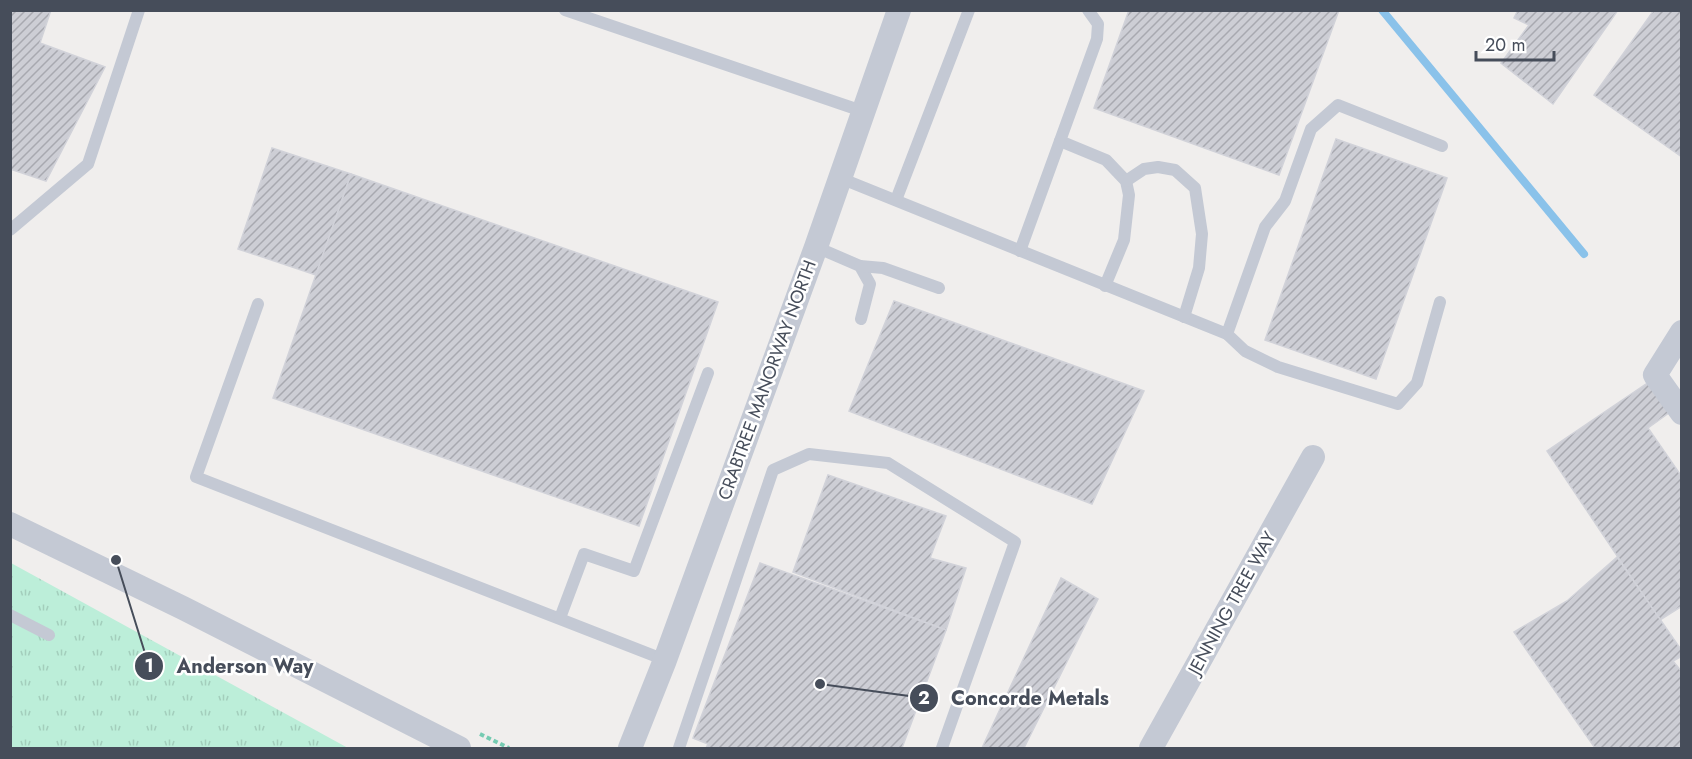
<svg xmlns="http://www.w3.org/2000/svg" width="1692" height="759" font-family="Jost,sans-serif">
<style>
.grass{fill:url(#grass-tufts)}
.lines{fill:none;stroke-linecap:round;stroke-linejoin:round}
.stream{stroke:#8ac2ea;stroke-width:8}
.building{fill:url(#building-hatch);stroke:#d1d2d9;stroke-width:1.5}
.path{stroke:#75cbb2;stroke-width:4;stroke-dasharray:4.5 3;stroke-linecap:butt}
.lane{stroke:#c4c9d4;stroke-width:12}
.street{stroke:#c4c9d4;stroke-width:24}
.labels{text-anchor:middle;stroke-width:5;stroke-linejoin:round;paint-order:stroke}
.street-label{font-size:18px;fill:#464d5a;stroke:#fff}
.leader{fill:none;stroke:#464d5a;stroke-width:2}
.callout-dot{fill:#464d5a;stroke:#fff;stroke-width:2}
.mark-label{font-size:18px;text-anchor:middle;font-weight:bold;fill:#fff}
.callout-label{font-size:20px;text-anchor:middle;font-weight:bold;fill:#464d5a;stroke:#fff;stroke-width:5;stroke-linejoin:round;paint-order:stroke}
</style>
<defs>
<pattern id="grass-tufts" width="24" height="20" patternUnits="userSpaceOnUse" patternTransform="scale(1.5)"><rect width="24" height="20" fill="#bceed9"/><path d="M3 7l-1-3M5 7V3M7 7l1-3M15 17l-1-3M17 17v-4M19 17l1-3" fill="none" stroke="#a3cebc"/></pattern>
<pattern id="building-hatch" width="6" height="6" patternUnits="userSpaceOnUse" patternTransform="scale(1.5)"><rect width="6" height="6" fill="#cdced5"/><path d="M-1 1l2-2M0 6l6-6M5 7l2-2" fill="none" stroke="#a8a9b0"/></pattern>
</defs>
<rect width="100%" height="100%" fill="#f0eeed"/>
<!-- grass -->
<path class="grass" d="M11 563 348 748H11Z"/>
<g class="lines">
<!-- stream -->
<path class="stream" d="M1382 10 1584 254"/>
</g>
<!-- building -->
<g class="building">
<path d="M10 10H51L40 43 105 67 46 181 10 169Z"/>
<path d="M1129 10H1339L1279 175 1094 108Z"/>
<path d="M1518 10H1618L1553 104 1501 63 1529 25 1514 18Z"/>
<path d="M1654 10H1682V157L1594 95Z"/>
<path d="M1336 139 1447 178 1376 379 1265 340Z"/>
<path d="M272 148 351 174 316 275 238 249Z"/>
<path d="M351 174 718 302 639 526 273 398Z"/>
<path d="M894 301 1144 391 1092 504 849 411Z"/>
<path d="M1649 382 1670 412 1648 428 1682 477V606L1660 620 1547 451Z"/>
<path d="M828 475 946 516 930 558 966 568 946 630 793 572Z"/>
<path d="M1617 557 1682 651V656L1673 661 1682 672V748H1595L1514 632 1567 601Z"/>
<path d="M760 563 946 630 902 748H706L708 744 693 738Z"/>
<path d="M1061 578 1098 599 1024 748H982Z"/>
</g>
<g class="lines">
<!-- path -->
<path class="path" d="M480 734 509 748"/>
<!-- lane -->
<g class="lane">
<path d="M565 10 862 111"/>
<path d="M1060 141 1106 160 1126 181 1129 195 1124 240 1105 286"/>
<path d="M840 178 1227 334 1265 227 1285 201 1311 129 1338 105 1442 146"/>
<path d="M1126 181 1144 169 1158 167 1175 170 1195 188 1202 234 1199 268 1184 317"/>
<path d="M896 200 969 10"/>
<path d="M10 230 88 164 139 10"/>
<path d="M816 247 860 266 870 284 861 319"/>
<path d="M1020 251 1097 39 1098 24 1088 10"/>
<path d="M860 266 883 268 939 288"/>
<path d="M258 304 196 477 665 660"/>
<path d="M1227 334 1245 351 1278 367 1398 404 1417 383 1440 302"/>
<path d="M10 615 49 635"/>
<path d="M560 618 584 554 634 571 708 373"/>
<path d="M679 748 773 470 809 454 888 463 1015 542 942 748"/>
</g>
<!-- street -->
<g class="street">
<path d="M1682 332 1655 375 1682 413"/>
<path d="M10 524 183 608 459 748"/>
<path d="M630 748 665 660 816 247 899 10"/>
<path d="M1151 748 1313 457"/>
</g>
</g>
<g class="labels">
<!-- street labels -->
<g class="street-label">
<text transform="translate(767 380) rotate(-70)" y="6">CRABTREE MANORWAY NORTH</text>
<text transform="translate(1232 603) rotate(-61)" y="6">JENNING TREE WAY</text>
</g>
</g>
<!-- callouts -->
<path class="leader" d="M116 560L149 666M820 684L924 698"/>
<g class="callout-dot">
<circle cx="116" cy="560" r="6"/>
<circle cx="820" cy="684" r="6"/>
<circle cx="149" cy="666" r="15"/>
<circle cx="924" cy="698" r="15"/>
</g>
<g class="mark-label">
<text x="149" y="672">1</text>
<text x="924" y="704">2</text>
</g>
<g class="callout-label">
<text x="245" y="673">Anderson Way</text>
<text x="1030" y="705">Concorde Metals</text>
</g>
<!-- border -->
<rect width="1692" height="759" fill="none" stroke="#464d5a" stroke-width="24"/>
<!-- scale -->
<path d="M1476 51v9h78v-9" fill="none" stroke="#464d5a" stroke-width="3"/>
<text x="1485" y="51" font-size="18" fill="#464d5a" stroke="#ffffff" stroke-width="4.5" paint-order="stroke">20 m</text>
</svg>
